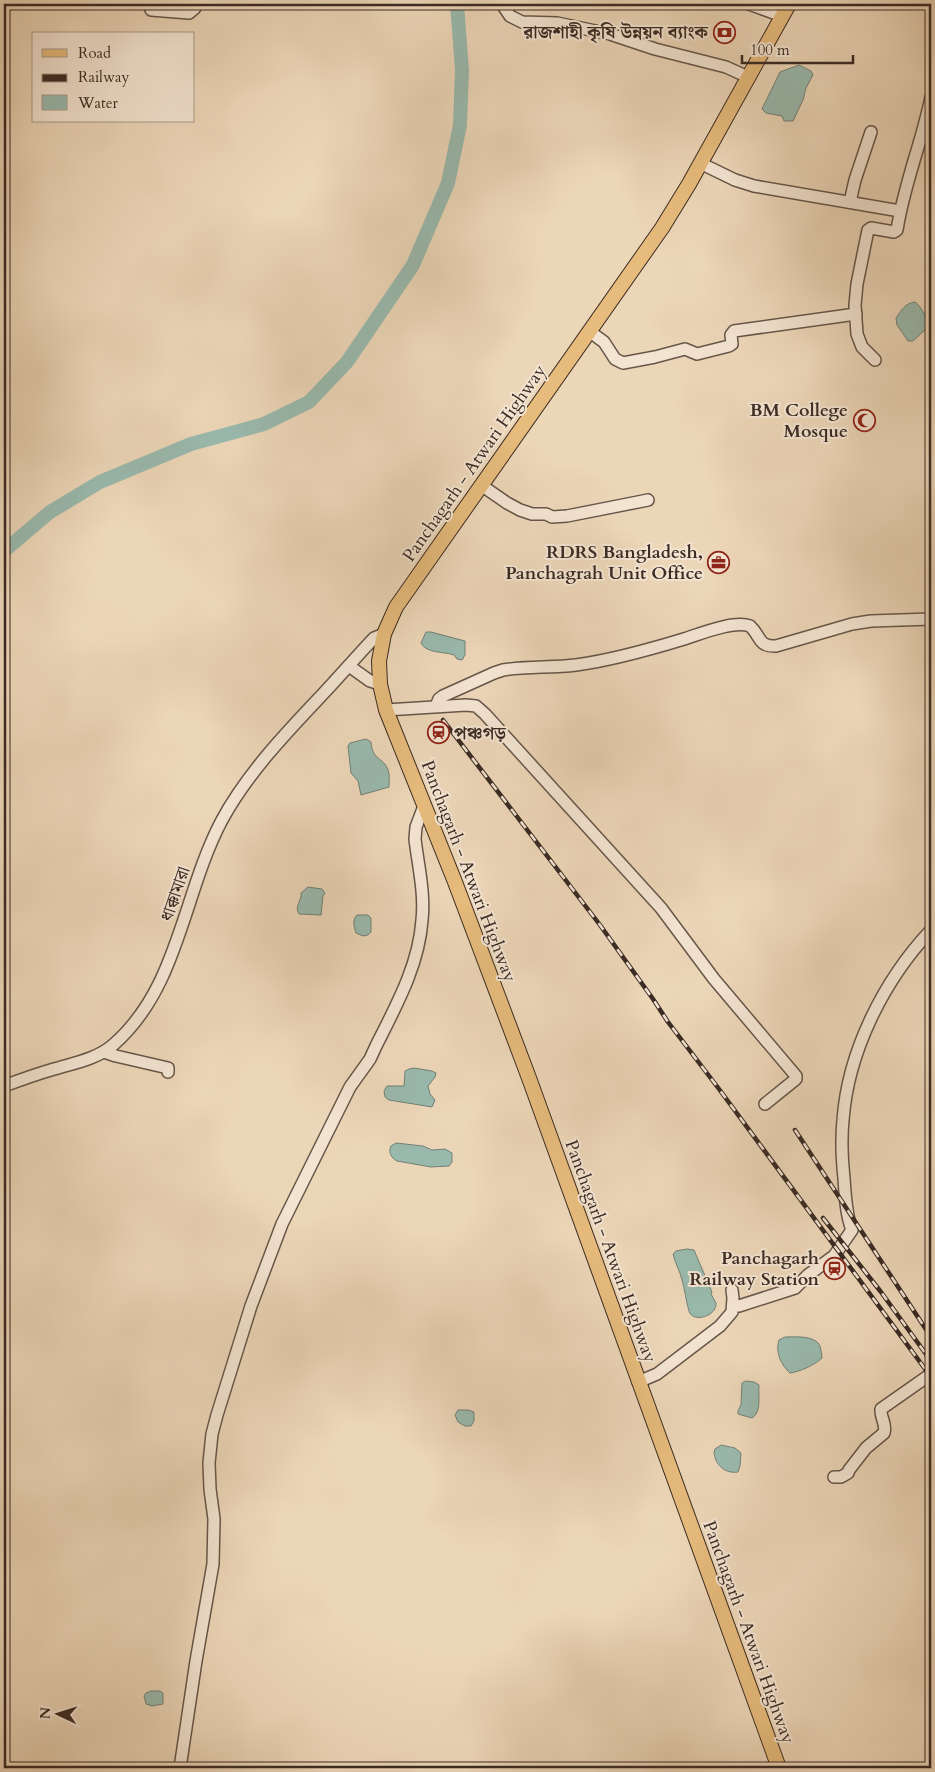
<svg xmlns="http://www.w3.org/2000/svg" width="935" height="1772" font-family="Cardo,'Noto Serif Bengali',serif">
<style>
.water{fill:#99b9ad;stroke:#738076}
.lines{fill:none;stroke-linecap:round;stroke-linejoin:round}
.river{stroke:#99b9ad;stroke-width:14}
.minor-casing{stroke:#665649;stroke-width:14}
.major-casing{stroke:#3a2b24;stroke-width:16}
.minor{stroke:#f3e4d1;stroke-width:11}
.major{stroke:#e6bb7c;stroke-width:14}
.rail-casing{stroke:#3a2b24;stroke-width:4.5}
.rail{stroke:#f3e4d1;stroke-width:2.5;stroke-dasharray:8;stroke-linecap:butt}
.labels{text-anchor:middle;stroke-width:4;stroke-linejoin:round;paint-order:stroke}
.poi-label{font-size:18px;font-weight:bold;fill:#3a2b24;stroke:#f3e4d1;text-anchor:end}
.street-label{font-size:18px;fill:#3a2b24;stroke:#f3e4d1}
</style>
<rect width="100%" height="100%" fill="#ecd6b8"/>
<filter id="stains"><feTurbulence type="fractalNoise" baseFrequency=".004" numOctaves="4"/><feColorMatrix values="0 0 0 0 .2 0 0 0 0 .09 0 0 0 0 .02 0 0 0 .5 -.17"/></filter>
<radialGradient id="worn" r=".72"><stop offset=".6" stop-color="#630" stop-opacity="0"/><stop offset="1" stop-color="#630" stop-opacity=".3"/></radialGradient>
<!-- water -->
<g class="water">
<path d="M799 65 811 71 813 75 806 88 803 100 793 121H784L782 116 766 113 762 109 780 72Z"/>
<path d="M915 302C922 307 928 319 927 328L913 341H908L897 325 896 318C901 311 905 303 915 302Z"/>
<path d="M426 632H431L465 641V655L462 660 457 659 454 655C443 651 427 654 421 643Z"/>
<path d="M366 739 371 742C373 762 383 756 388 770 390 775 389 782 389 787L361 795 358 781 351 773 348 746 350 743Z"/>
<path d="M308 887 322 889 325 893 323 896 321 915 299 914C294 906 302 901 301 893Z"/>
<path d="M357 915H368L371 918V932L368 935 363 936 356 933C354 927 352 919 357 915Z"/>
<path d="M414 1068 432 1071 436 1073 435 1077 428 1086 430 1094 435 1100 432 1107 389 1100 385 1097 384 1091 387 1086H404L405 1071 409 1069Z"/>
<path d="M396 1143 423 1146 432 1150 445 1149 452 1153V1162L449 1166 431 1167 397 1161C391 1158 388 1152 391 1146Z"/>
<path d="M687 1249 694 1250 712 1292 711 1294 716 1303C717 1317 692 1323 689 1311 686 1301 685 1290 682 1280 680 1271 675 1263 673 1254L676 1251Z"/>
<path d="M785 1337C795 1337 815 1335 820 1346 821 1350 822 1355 822 1358 815 1365 799 1372 790 1373 781 1365 775 1352 779 1340Z"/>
<path d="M746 1381 754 1382 759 1385C758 1396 762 1412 752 1418L738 1414V1411L741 1405 742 1383Z"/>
<path d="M458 1410H468L474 1412V1421L471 1426H465L458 1422 455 1415Z"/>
<path d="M721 1445 735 1448 741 1453 740 1466 738 1472C725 1474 715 1465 714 1452L715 1449Z"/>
<path d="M151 1691H160L163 1693V1704L152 1706 146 1704 144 1696 146 1693Z"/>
</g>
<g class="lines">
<!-- river -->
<path class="river" d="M4 551 50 512 100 482 191 444 264 424 309 402 347 362 413 265 448 183 460 125 462 70 457 4"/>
<defs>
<g id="minor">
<path d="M502 4 510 16 522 22 557 23 610 34 655 49 726 67 748 77"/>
<path d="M749 4 782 16"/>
<path d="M151 10 189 13 195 8 194 4"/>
<path d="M700 163 735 180 754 186 900 211"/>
<path d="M850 202 855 180 871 132"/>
<path d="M589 331 604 342 615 359 623 363 655 357 685 349 697 354 729 346 732 344 731 335 734 331 856 314"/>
<path d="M875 360 862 347 857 334 855 305 857 284 868 230 871 228 894 232 897 230C904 184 922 142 931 97"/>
<path d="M481 485 507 503 520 510 532 514H546L552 517 567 516 648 500"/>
<path d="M349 666 370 681 380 684"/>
<path d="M436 706 439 699 443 696 494 673 503 670C527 666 552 668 576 665 613 660 648 650 684 639 700 634 734 620 750 626 761 636 758 647 776 646L852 624 871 621 931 619"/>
<path d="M386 710 466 705 476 706 485 714 661 908 714 979 796 1076V1079L765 1104"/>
<path d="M104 1052 116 1056 168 1068V1072"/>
<path d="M4 1086C20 1080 37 1074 54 1069 74 1063 97 1059 113 1045 179 988 183 893 222 820 247 774 285 734 321 696 339 677 356 657 374 638L384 634"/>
<path d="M733 1305 739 1306 795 1288 808 1275 834 1256 852 1230C846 1215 845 1194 844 1178 842 1159 841 1139 843 1120 848 1051 884 980 931 930"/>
<path d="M638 1382 657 1374 720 1326 732 1312 733 1298 732 1290"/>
<path d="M834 1477H841L848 1473 849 1470 866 1448 884 1433C887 1424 880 1418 881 1409L931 1374"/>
<path d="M180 1768 196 1661 213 1564 214 1519 210 1489 209 1463 212 1434 217 1415 251 1306 282 1224 350 1087 370 1059 376 1046C396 1006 419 965 422 920 425 893 418 865 415 839L416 827 424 806"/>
</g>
<path id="major" d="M779 1768 529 1078 455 882 386 710 380 684 379 661 384 634 396 607 662 228 689 184 789 4"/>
</defs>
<!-- minor casing -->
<use href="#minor" class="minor-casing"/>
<!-- major casing -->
<use href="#major" class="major-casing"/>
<!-- minor -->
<use href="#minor" class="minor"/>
<!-- major -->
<use href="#major" class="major"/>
<defs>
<g id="rail">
<path d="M443 720 600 925 653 999 668 1022 719 1089 931 1377"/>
<path d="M795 1130 931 1337"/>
<path d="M823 1218 881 1292 931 1361"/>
</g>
</defs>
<!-- rail casing -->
<use href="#rail" class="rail-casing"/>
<!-- rail -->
<use href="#rail" class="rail"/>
</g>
<!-- icons -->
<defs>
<symbol id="bank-ring" viewBox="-11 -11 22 22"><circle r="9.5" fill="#f3e4d1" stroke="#8f2418" stroke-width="1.5"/><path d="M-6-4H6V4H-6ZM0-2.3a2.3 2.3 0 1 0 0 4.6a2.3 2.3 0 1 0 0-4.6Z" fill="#8f2418"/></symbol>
<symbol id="mosque-ring" viewBox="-11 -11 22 22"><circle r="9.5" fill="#f3e4d1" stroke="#8f2418" stroke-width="1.5"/><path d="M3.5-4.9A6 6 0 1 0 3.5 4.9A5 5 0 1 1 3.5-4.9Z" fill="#8f2418"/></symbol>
<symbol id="office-ring" viewBox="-11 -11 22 22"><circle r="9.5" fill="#f3e4d1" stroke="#8f2418" stroke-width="1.5"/><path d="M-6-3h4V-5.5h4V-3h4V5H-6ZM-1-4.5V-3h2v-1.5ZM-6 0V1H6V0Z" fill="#8f2418"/></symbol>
<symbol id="station-ring" viewBox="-11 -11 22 22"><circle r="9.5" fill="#f3e4d1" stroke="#8f2418" stroke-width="1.5"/><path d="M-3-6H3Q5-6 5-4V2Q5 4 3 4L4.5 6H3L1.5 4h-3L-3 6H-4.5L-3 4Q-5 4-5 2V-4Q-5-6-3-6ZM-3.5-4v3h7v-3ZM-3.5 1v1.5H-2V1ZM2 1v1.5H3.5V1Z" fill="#8f2418"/></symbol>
</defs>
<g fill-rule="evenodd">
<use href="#bank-ring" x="712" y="20" width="25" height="25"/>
<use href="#mosque-ring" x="852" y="408" width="25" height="25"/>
<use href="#office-ring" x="706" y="550" width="25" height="25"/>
<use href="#station-ring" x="426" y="720" width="25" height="25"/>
<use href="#station-ring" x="822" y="1256" width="25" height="25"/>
</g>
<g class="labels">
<!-- poi labels -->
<g class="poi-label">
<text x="708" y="38">রাজশাহী কৃষি উন্নয়ন ব্যাংক</text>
<text x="848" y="416">BM College<tspan x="848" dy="21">Mosque</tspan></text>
<text x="703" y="558">RDRS Bangladesh,<tspan x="703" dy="21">Panchagrah Unit Office</tspan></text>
<text x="454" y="739" text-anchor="start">পঞ্চগড়</text>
<text x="819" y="1264">Panchagarh<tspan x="819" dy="21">Railway Station</tspan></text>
</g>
<!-- street labels -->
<g class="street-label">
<text transform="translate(474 463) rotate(-55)" y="6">Panchagarh - Atwari Highway</text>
<text transform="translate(469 871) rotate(69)" y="6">Panchagarh - Atwari Highway</text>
<text transform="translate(175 894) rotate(-71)" y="6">ধাক্কামারা</text>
<text transform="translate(611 1251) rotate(70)" y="6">Panchagarh - Atwari Highway</text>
<text transform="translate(749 1632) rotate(70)" y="6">Panchagarh - Atwari Highway</text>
</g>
</g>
<!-- margin -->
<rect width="935" height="1772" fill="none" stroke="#ecd6b8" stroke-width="20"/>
<rect x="5" y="5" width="925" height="1762" fill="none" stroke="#3a2b24" stroke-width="2.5"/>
<rect x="10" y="10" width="915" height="1752" fill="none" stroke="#3a2b24"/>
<!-- legend -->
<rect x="32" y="32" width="162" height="90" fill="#f3e4d1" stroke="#a99a8c"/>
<rect x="42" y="49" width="25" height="8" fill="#e6bb7c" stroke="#a99a8c"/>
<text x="78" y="58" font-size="15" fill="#3a2b24">Road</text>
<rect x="42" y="74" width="25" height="8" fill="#3a2b24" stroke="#a99a8c"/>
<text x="78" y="82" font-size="15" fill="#3a2b24">Railway</text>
<rect x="42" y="95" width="25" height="15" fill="#99b9ad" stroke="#a99a8c"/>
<text x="78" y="108" font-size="15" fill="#3a2b24">Water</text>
<!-- north arrow -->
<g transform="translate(58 1714) rotate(274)" stroke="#f3e4d1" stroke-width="4" paint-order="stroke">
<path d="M0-4L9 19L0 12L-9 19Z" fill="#3a2b24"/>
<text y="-8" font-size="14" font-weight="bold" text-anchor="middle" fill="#3a2b24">N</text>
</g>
<!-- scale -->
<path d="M742 55v8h111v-8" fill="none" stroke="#3a2b24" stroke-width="2.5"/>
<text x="750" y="55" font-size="15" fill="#3a2b24" stroke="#f3e4d1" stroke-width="4" paint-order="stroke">100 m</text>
<rect width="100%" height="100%" filter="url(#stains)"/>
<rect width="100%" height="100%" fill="url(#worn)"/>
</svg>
